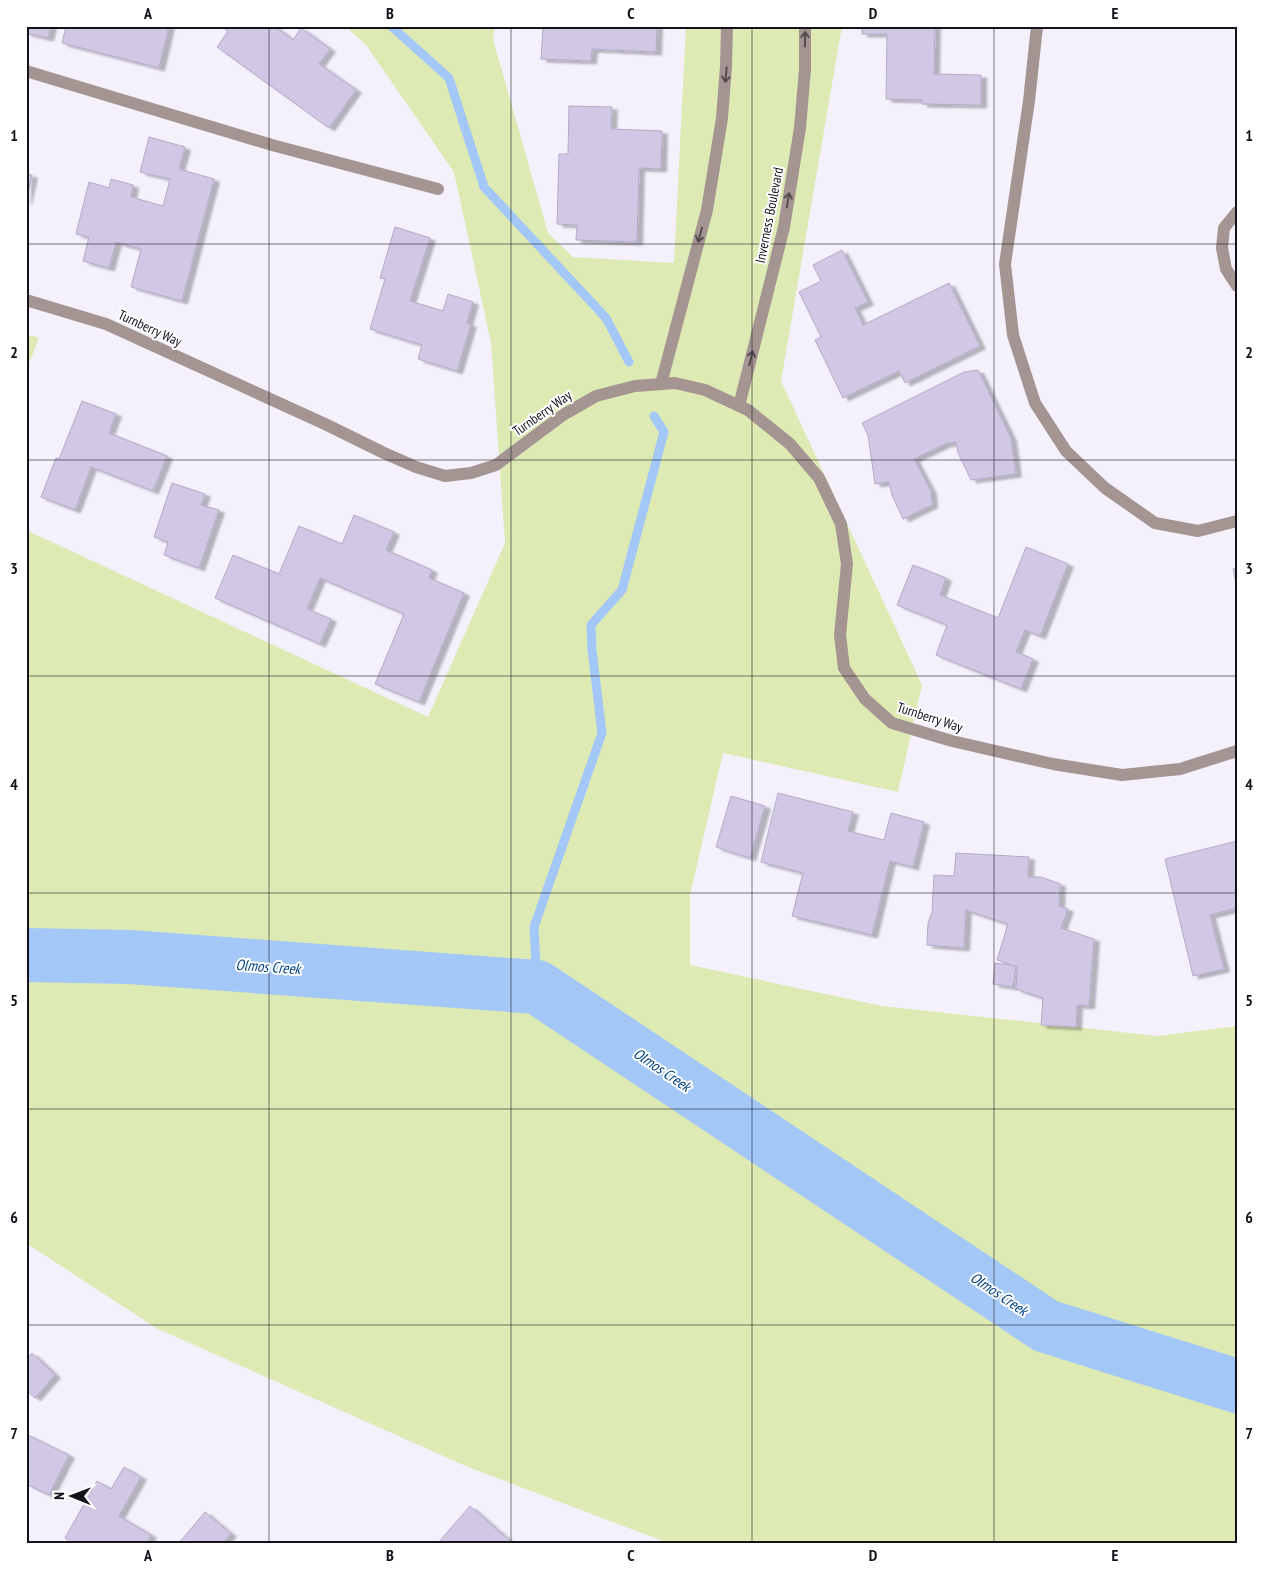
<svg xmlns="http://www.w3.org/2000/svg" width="1263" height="1569" font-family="'PT Sans Narrow',sans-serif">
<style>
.green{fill:#ddeab3}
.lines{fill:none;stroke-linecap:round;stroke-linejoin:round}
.stream{stroke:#a3c8f7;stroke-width:9}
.river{stroke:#a3c8f7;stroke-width:54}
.building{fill:#d1c8e5;stroke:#b3aac7;filter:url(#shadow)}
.minor{stroke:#a49592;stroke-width:12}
.oneway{stroke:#554c51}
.grid{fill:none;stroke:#14111b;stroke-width:1;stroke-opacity:0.55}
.labels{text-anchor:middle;stroke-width:4;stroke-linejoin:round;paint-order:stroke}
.street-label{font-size:14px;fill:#14111b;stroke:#fff}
.water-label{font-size:15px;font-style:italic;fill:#014387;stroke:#fff}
.neatline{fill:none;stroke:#14111b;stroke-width:2}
.grid-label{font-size:16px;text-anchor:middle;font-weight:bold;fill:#14111b}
</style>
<defs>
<filter id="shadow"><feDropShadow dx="5.5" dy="3" stdDeviation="1" flood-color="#0004"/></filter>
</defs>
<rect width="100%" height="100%" fill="#f4f1fd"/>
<!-- green -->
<g class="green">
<path d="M345 26H495L493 39 548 233 573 257 674 263 686 26H842L781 381 922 685 898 792 723 753 690 895V965L882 1006 1157 1036 1237 1026V1543H668L468 1467 156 1328 26 1243V530L428 717 505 543 491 343 454 172 366 45Z"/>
<path d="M26 334 39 338 26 371Z"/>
</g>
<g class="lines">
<!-- stream -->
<g class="stream">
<path d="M391 26 449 78 484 187 606 318 629 362"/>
<path d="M537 987 534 927 602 733 592 650 591 625 622 590 664 432 654 416"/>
</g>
<!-- river -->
<path class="river" d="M26 955 130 957 537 987 1046 1326 1237 1386"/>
</g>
<!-- building -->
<g class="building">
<path d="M26 26H51L48 38 26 33Z"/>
<path d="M66 26H169L159 68 62 43Z"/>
<path d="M221 26H274L293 40 301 28 330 49 319 64 356 90 329 128 217 47 228 31Z"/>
<path d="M543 26H657L656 52 592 49 591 61 541 59Z"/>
<path d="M862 26H935L934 74 981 75V105L922 104V100L886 99 887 34H862Z"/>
<path d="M569 106 612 107 611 129 662 131 661 169 639 168 637 242 576 240 577 225 557 224 559 154H568Z"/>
<path d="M149 137 185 147 179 169 214 179 182 301 131 287 141 249 116 242 109 268 83 261 89 237 76 234 89 182 109 188 111 179 133 185 131 197 163 206 170 179 140 172Z"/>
<path d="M26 174 32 175 26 202Z"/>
<path d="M395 227 430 238 410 301 443 311 448 294 473 302 467 323 471 324 457 371 418 359 422 345 370 329 385 279 380 278Z"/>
<path d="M842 250 868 302 855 308 863 325 949 283 980 346 905 383 899 371 843 398 815 340 821 337 799 292 821 281 813 265Z"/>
<path d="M978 370 1011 438 1016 474 971 480 958 453 956 442 945 444 914 459 931 491 932 505 903 519 892 495 889 482 875 484 868 435 862 423 964 372Z"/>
<path d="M82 401 116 414 109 433 167 456 153 491 91 467 75 510 41 497 56 458 59 459Z"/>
<path d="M172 483 205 494 201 505 219 510 199 568 164 555 168 542 154 537Z"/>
<path d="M354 515 394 532 386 550 432 570 429 578 464 593 419 702 375 684 404 614 320 578 307 609 331 619 320 644 215 598 233 555 279 574 299 526 342 544Z"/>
<path d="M1026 547 1068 564 1040 636 1025 630 1016 652 1033 659 1021 689 936 655 947 625 897 605 913 565 946 578 940 595 998 618Z"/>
<path d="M1237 568V587L1233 569Z"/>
<path d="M778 793 853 812 848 831 884 840 891 813 924 822 913 867 890 861 872 935 792 916 803 873 761 862Z"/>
<path d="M731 796 765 806 750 858 716 847Z"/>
<path d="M1237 841V908L1210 915 1224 969 1193 976 1165 859Z"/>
<path d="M956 853 1029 857 1028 877H1041L1060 884 1059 906 1068 909 1061 928 1094 939 1089 1006 1077 1005 1076 1027 1041 1025 1043 998 1016 989 1017 967 997 960 1008 924 966 910 964 948 927 945 928 923 932 912 934 875 954 876Z"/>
<path d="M995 963 1016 966 1013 987 993 984Z"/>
<path d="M32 1353 55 1375 35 1398 26 1390V1359Z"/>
<path d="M26 1434 69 1455 49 1495 26 1484Z"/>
<path d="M124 1467 141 1477 119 1516 151 1535 147 1543H73L65 1538 97 1481 111 1489Z"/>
<path d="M470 1506 512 1543H438Z"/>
<path d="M205 1512 231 1534 223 1543H179Z"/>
</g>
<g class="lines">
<!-- minor -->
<g class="minor">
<path d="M1037 26 1029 101 1005 264 1013 335 1035 403 1066 451 1105 488 1155 523 1198 531 1237 521"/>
<path d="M26 71 272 145 438 189"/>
<path d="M1237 212 1224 228 1222 248 1226 269 1237 286"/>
<path d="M26 300 106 324 325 424 384 453 416 467 445 476 471 473 496 465 563 415 596 396 635 386 675 383 705 390 748 410 790 444 819 478 841 524 847 564 840 635 844 668 865 699 892 723 952 741 1053 764 1122 775 1180 769 1237 751"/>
<path d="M661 384 707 210 722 118 726 66 727 26"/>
<path d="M739 406 784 227 800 128 805 69V26"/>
</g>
</g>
<!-- one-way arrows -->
<defs><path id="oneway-shaft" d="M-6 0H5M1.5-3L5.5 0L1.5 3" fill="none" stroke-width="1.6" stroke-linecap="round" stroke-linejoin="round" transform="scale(1.25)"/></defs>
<g class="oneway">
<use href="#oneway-shaft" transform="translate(805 39) rotate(-89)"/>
<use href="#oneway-shaft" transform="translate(726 75) rotate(95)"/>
<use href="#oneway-shaft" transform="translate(788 200) rotate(-81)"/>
<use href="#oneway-shaft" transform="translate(700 235) rotate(105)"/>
<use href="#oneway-shaft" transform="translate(751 358) rotate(-76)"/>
</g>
<!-- grid -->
<path class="grid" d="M269 26V1543M511 26V1543M752 26V1543M994 26V1543M26 244H1237M26 460H1237M26 676H1237M26 893H1237M26 1109H1237M26 1325H1237"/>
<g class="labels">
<!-- street labels -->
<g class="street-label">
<text transform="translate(769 215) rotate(-79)" y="5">Inverness Boulevard</text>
<text transform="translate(150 328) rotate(25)" y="5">Turnberry Way</text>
<text transform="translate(542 413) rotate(-35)" y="5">Turnberry Way</text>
<text transform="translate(930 717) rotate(18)" y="5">Turnberry Way</text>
</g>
<!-- water labels -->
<g class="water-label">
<text transform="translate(268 967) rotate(4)" y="5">Olmos Creek</text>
<text transform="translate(662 1070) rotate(34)" y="5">Olmos Creek</text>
<text transform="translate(999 1294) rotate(34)" y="5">Olmos Creek</text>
</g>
</g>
<!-- border -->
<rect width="1263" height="1569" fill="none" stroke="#ffffff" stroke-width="55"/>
<!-- north arrow -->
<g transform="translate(72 1496) rotate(271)" stroke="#ffffff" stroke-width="4" paint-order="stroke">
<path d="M0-4L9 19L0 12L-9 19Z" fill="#14111b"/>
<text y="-8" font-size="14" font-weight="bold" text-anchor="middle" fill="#14111b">N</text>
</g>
<rect x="28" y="28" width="1208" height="1514" class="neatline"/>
<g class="grid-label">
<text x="148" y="19">A</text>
<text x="390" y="19">B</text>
<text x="631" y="19">C</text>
<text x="873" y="19">D</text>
<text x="1115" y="19">E</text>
<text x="14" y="141">1</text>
<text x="1249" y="141">1</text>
<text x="14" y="358">2</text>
<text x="1249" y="358">2</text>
<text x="14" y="574">3</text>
<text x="1249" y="574">3</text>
<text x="14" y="790">4</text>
<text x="1249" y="790">4</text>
<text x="14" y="1006">5</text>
<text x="1249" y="1006">5</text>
<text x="14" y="1223">6</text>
<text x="1249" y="1223">6</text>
<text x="14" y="1439">7</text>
<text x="1249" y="1439">7</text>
<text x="148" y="1561">A</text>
<text x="390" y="1561">B</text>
<text x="631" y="1561">C</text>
<text x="873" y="1561">D</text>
<text x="1115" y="1561">E</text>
</g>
</svg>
